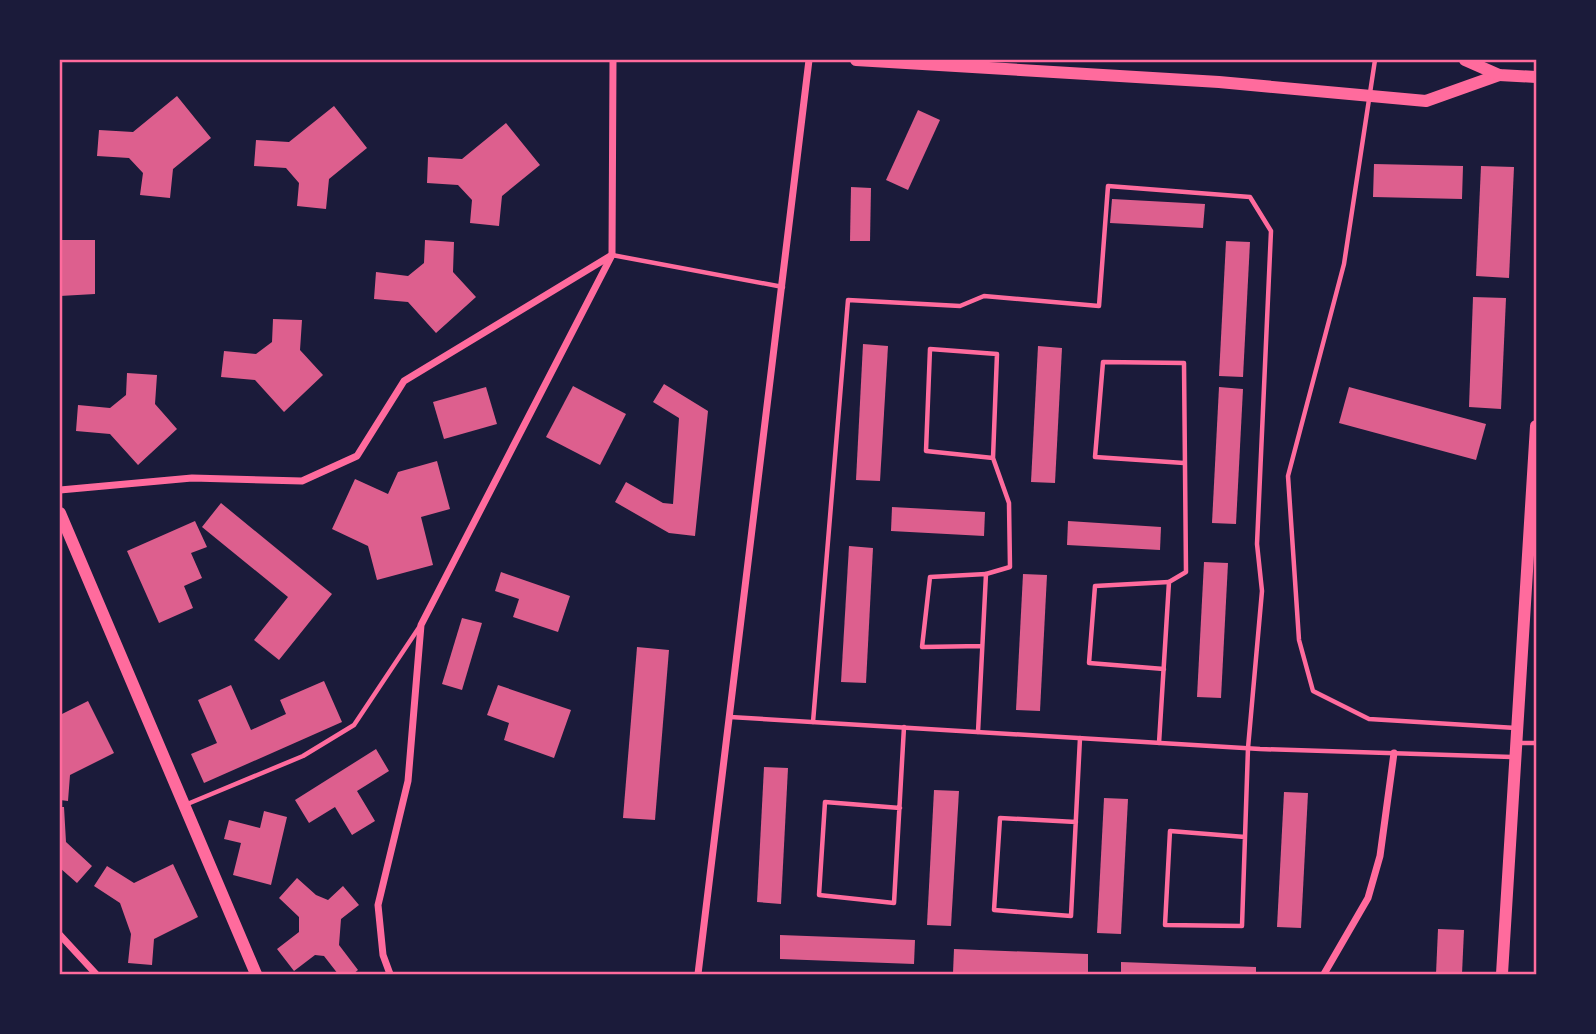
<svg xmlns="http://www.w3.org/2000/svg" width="1596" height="1034" font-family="Commissioner,sans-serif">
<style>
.building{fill:#dd5f8e}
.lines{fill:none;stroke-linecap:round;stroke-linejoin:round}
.service{stroke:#ff6b9d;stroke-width:4.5}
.minor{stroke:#ff6b9d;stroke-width:7}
.tertiary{stroke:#ff6b9d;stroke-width:12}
.secondary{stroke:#ff6b9d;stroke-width:12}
.neatline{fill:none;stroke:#ff6b9d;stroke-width:2.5}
</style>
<rect width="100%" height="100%" fill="#1b1b3a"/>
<!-- building -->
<g class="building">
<path d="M177 96 211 138 173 169 170 198 140 195 143 173 129 158 97 156 99 130 133 132Z"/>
<path d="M334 106 367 148 329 179 326 209 297 206 299 183 286 168 254 166 256 140 289 142Z"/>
<path d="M918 110 940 120 908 190 886 180Z"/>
<path d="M506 123 540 165 502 196 499 226 470 223 472 200 458 185 427 183 428 157 462 159Z"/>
<path d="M1374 164 1463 166 1462 199 1373 197Z"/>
<path d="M1481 166 1514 167 1509 278 1476 276Z"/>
<path d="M851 187 871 188 870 241H850Z"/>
<path d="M1112 199 1205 204 1203 228 1110 223Z"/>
<path d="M60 240H95V294L60 296Z"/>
<path d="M425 240 454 242 453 272 476 297 436 333 408 302 374 299 376 272 408 276 424 263Z"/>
<path d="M1226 241 1250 242 1243 377 1219 376Z"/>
<path d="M1473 297 1506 298 1501 409 1469 407Z"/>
<path d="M273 319 302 320 300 350 323 375 284 412 255 380 221 377 224 351 256 354 272 342Z"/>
<path d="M863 344 888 346 880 481 856 480Z"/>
<path d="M1038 346 1062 348 1055 483 1031 482Z"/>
<path d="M127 373 157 375 155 404 177 429 138 465 110 434 76 431 78 405 110 408 126 395Z"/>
<path d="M664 384 708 411 695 536 669 533 615 502 626 482 663 503 673 504 679 418 653 402Z"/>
<path d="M573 386 626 414 600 465 546 437Z"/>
<path d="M486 387 497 424 444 439 433 402Z"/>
<path d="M1219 387 1243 389 1236 524 1212 523Z"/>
<path d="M1349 387 1486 424 1476 460 1339 423Z"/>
<path d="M437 461 450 509 421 517 433 565 377 580 368 546 332 529 355 479 388 494 398 472Z"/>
<path d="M221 503 332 594 279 660 254 640 288 597 202 527Z"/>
<path d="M892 507 985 512 984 536 891 531Z"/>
<path d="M195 521 207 547 191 553 202 578 184 586 193 608 159 623 127 551Z"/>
<path d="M1068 521 1161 527 1160 550 1067 545Z"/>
<path d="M849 546 873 548 866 683 841 682Z"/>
<path d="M1204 562 1228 563 1221 698 1197 697Z"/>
<path d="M501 572 570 596 558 632 513 617 519 599 495 591Z"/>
<path d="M1023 574 1047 575 1040 711 1016 710Z"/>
<path d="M462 618 482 623 462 690 442 684Z"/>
<path d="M637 647 669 650 655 820 623 818Z"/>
<path d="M324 681 342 722 204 783 191 754 217 743 198 700 231 685 251 730 286 714 280 700Z"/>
<path d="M498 685 571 710 554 758 504 740 509 723 487 715Z"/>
<path d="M88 701 114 753 70 775 68 801 60 800V715Z"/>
<path d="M376 749 389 771 357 791 375 821 352 835 335 807 309 823 295 800Z"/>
<path d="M764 767 788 768 781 904 757 902Z"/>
<path d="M934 790 959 791 951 926 927 925Z"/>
<path d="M1284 792 1308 793 1301 928 1277 927Z"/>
<path d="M1104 798 1128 799 1121 934 1097 933Z"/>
<path d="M60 807H64L66 842 92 866 77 883 60 868Z"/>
<path d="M264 811 287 817 271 885 233 875 241 843 224 839 229 820 260 828Z"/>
<path d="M173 864 198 917 154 939 152 965 128 963 131 934 120 903 94 886 107 866 134 883Z"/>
<path d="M297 878 316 895 328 900 343 886 359 905 341 919 339 945 358 970 353 974H338L324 956 315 955 294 971 277 949 299 932V917L279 898Z"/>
<path d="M1438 929 1464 930 1462 974H1436Z"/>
<path d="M780 935 915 940 914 964 780 959Z"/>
<path d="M954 949 1088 954V974L953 973Z"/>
<path d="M1121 962 1256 967V974H1121Z"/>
</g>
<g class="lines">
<!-- service -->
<g class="service">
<path d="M1375 60 1344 264 1288 476 1299 640 1313 691 1369 719 1516 728"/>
<path d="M612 255 783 287"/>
<path d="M986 574 1010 567 1009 503 993 458 997 354 930 349 926 451 993 458"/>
<path d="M1164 669 1089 663 1095 586 1169 582"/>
<path d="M730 717 1260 749 1512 757"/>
<path d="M813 722 848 300 960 306 984 296 1099 306 1108 186 1250 197 1271 231 1257 544 1262 591 1248 748 1242 926 1165 925 1170 831 1245 837"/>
<path d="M978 732 986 574 930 577 922 647 982 646"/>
<path d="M1159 743 1169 582 1186 572 1184 363 1103 362 1095 457 1184 463"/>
<path d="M1517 743H1536"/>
<path d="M185 805 303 756 354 725 420 626"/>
<path d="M900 808 825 802 819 895 894 903 904 727"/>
<path d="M1076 822 1000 818 994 910 1071 916 1080 738"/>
</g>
<!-- minor -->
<g class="minor">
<path d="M60 490 192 478 302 481 357 456 404 381 612 255"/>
<path d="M60 935 96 974"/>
<path d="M390 974 383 955 378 905 408 781 421 625 612 255 613 60"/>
<path d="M698 974 809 60"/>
<path d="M1324 974 1368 898 1380 856 1394 753"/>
</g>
<!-- tertiary -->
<path class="tertiary" d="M60 513 256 974"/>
<!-- secondary -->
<g class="secondary">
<path d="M856 60 1219 82 1426 101 1499 75"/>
<path d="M1465 60 1499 75 1536 77"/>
<path d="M1502 974 1536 426"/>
</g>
</g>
<!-- border -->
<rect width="1596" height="1034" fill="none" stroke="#1b1b3a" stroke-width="122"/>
<rect x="61" y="61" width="1474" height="912" class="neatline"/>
</svg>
